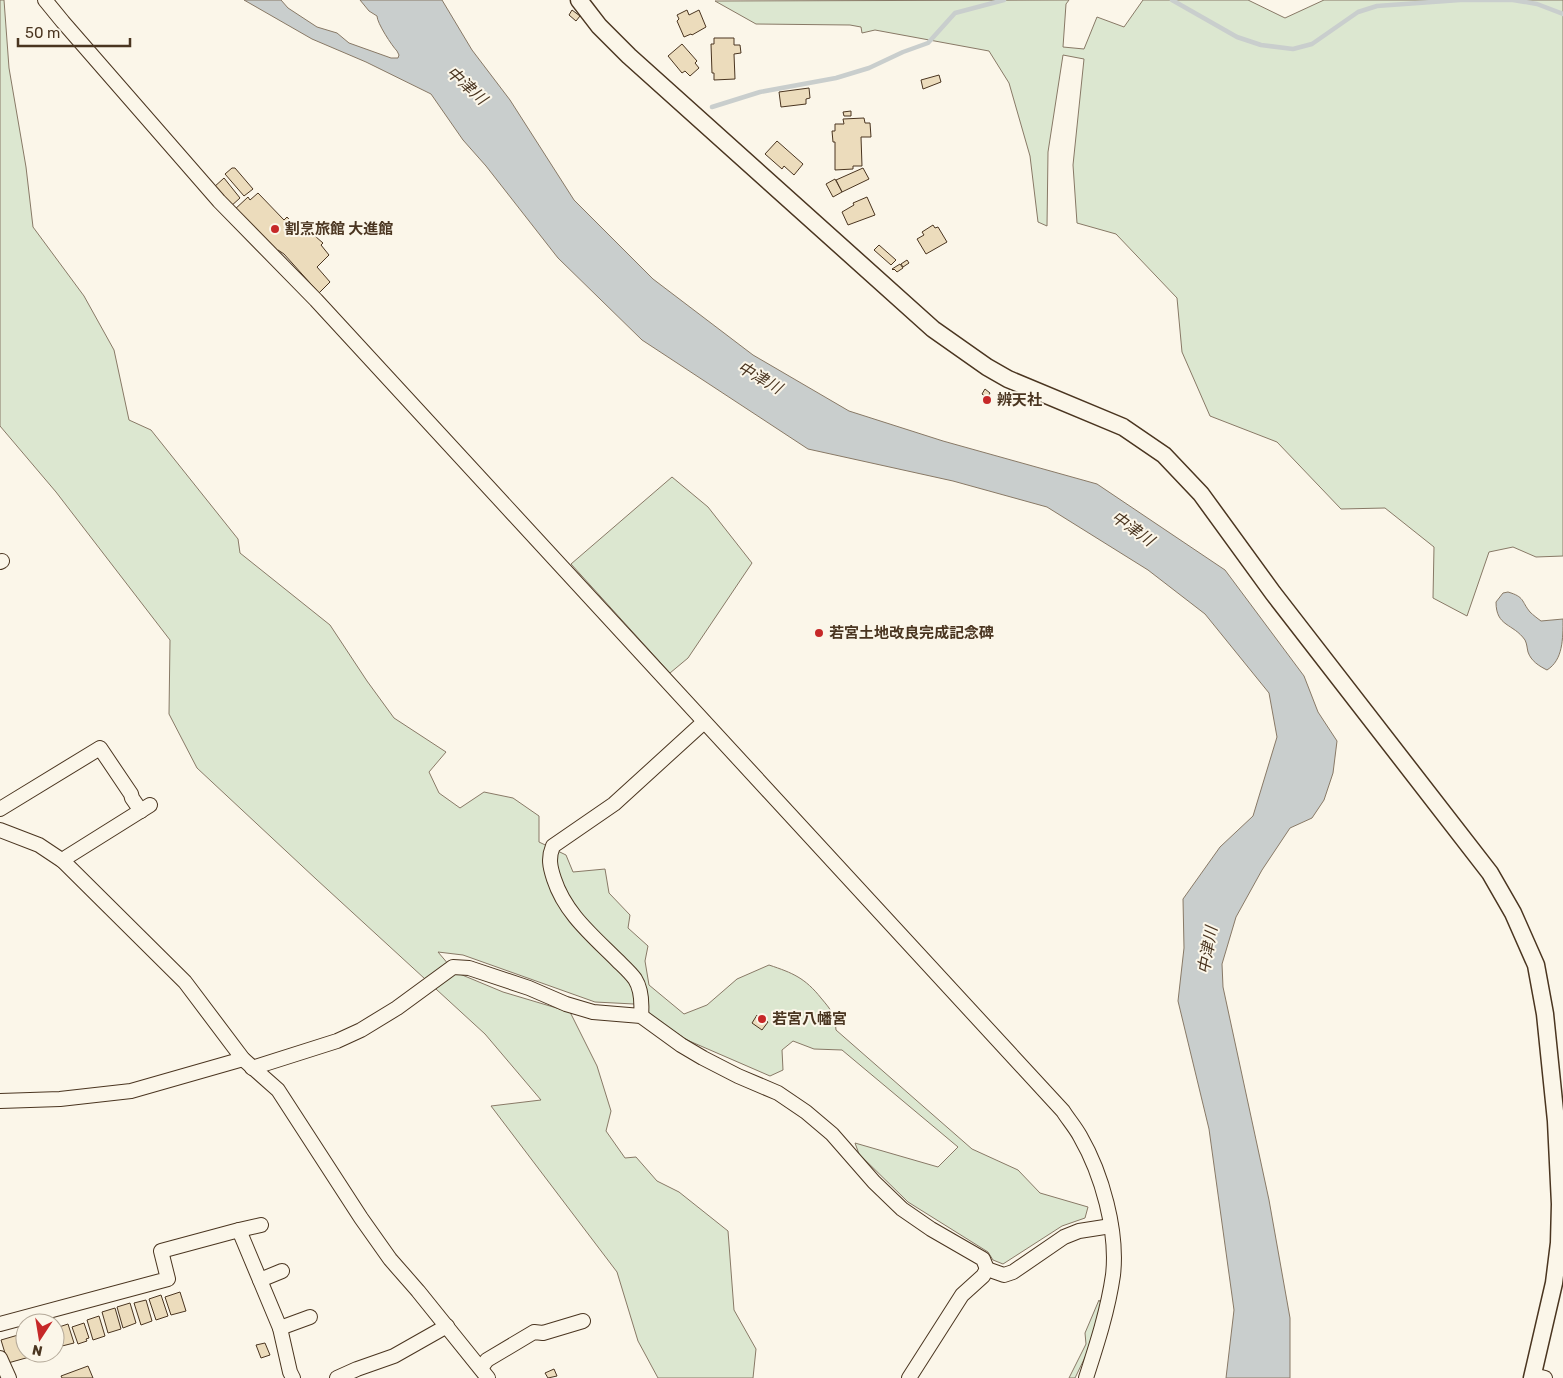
<svg xmlns="http://www.w3.org/2000/svg" width="1563" height="1378" font-family="Rubik,'Noto Sans JP',sans-serif">
<style>
.green{fill:#dce7d0;stroke:#887966}
.water{fill:#c9cecd;stroke:#887966}
.lines{fill:none;stroke-linecap:round;stroke-linejoin:round}
.stream{stroke:#c9cecd;stroke-width:4.5}
.building{fill:#ecdcbc;stroke:#4a3520}
.minor-casing{stroke:#4a3520;stroke-width:16}
.tertiary-casing{stroke:#4a3520;stroke-width:19}
.minor{stroke:#fbf6e9;stroke-width:14}
.tertiary{stroke:#fbf6e9;stroke-width:16}
.poi-dot{fill:#c62828;stroke:#fbf6e9;stroke-width:2}
.labels{text-anchor:middle;stroke-width:4;stroke-linejoin:round;paint-order:stroke}
.poi-label{font-size:15px;font-weight:bold;fill:#4a3520;stroke:#fbf6e9;text-anchor:start}
.water-label{font-size:16px;font-style:italic;fill:#4a3520;stroke:#fbf6e9}
</style>
<rect width="100%" height="100%" fill="#fbf6e9"/>
<!-- green -->
<g class="green">
<path d="M0 0H4L9 68 26 167 33 227 84 296 114 350 129 420 151 430 238 539 240 553 330 625 367 681 394 718 446 752 429 772 439 793 460 808 484 792 513 798 539 816V842L566 855 573 872 605 869 609 893 630 915 628 928 648 946 645 961 649 985 684 1014 707 1005 737 979 769 965C793 973 805 978 821 998 831 1010 835 1014 836 1030L972 1149 1018 1170 1040 1193 1088 1207 1085 1218 1062 1226 1003 1264 993 1260 988 1252 908 1202 859 1154 855 1143 938 1167 958 1147 842 1050 814 1049 793 1041 782 1050 783 1070 770 1076 687 1040 634 1004 595 1002 463 955 438 952 455 972 503 992 570 1012 597 1066 611 1111 606 1131 625 1158 636 1157 657 1181 679 1192 728 1231 734 1310 756 1349 753 1378H658L638 1341 617 1272 491 1106 541 1100 485 1034 316 879 197 768 169 714 170 640 56 492 0 426Z"/>
<path d="M1069 0 1066 4 1063 47 1084 49 1097 17 1124 27 1143 0H1248L1285 18 1324 0H1563V556L1536 557 1513 547 1489 552 1467 616 1433 598 1434 547 1385 508 1341 509 1277 442 1210 416 1182 352 1177 298 1116 234 1077 223 1073 165 1084 59 1063 55 1048 152 1047 226 1038 222 1030 156 1009 83 989 51 875 30 862 33 861 27 850 25 756 24 715 1Z"/>
<path d="M672 477 708 507 752 563 688 658 670 673 571 564Z"/>
<path d="M1099 1300 1102 1305 1089 1349 1075 1378H1069L1086 1344 1085 1333Z"/>
</g>
<!-- water -->
<g class="water">
<path d="M244 0H281L288 8 317 27 337 33 349 43 391 58H398L399 55 397 51C392 46 377 23 377 16L369 11 360 0H442L472 50 510 100 574 200 653 279 753 355 849 411 943 441 1097 484 1225 570 1304 676 1318 712 1337 741 1333 773 1324 800 1312 818 1290 828 1262 870 1236 917 1222 964 1223 987 1269 1200 1290 1318V1378H1226L1234 1310 1209 1129 1178 1001 1184 948 1183 899 1220 847 1253 816 1277 737 1269 693 1205 614 1148 570 1047 507 953 481 808 449 642 340 558 258 486 166 463 140 431 94 366 62 312 39Z"/>
<path d="M1508 592C1525 597 1521 601 1530 612 1533 615 1537 618 1541 621L1563 619C1563 639 1563 660 1547 670 1539 666 1531 661 1528 652 1527 648 1527 644 1525 640 1513 623 1496 627 1496 602L1503 593Z"/>
</g>
<g class="lines">
<!-- stream -->
<g class="stream">
<path d="M1172 0 1237 37 1261 45 1293 49 1312 44 1358 12 1377 6 1460 0H1513L1537 4 1563 14"/>
<path d="M712 107 760 92 836 78 869 68 903 52 928 43 955 13 1004 0"/>
</g>
</g>
<!-- building -->
<g class="building">
<path d="M572 10 580 16 576 21 569 15Z"/>
<path d="M687 10 689 15 699 10 706 27 692 35 691 34 684 37 677 21 679 19 677 15Z"/>
<path d="M714 38H734V45H740L741 53 734 54 735 79 714 80V73H712L711 44H714Z"/>
<path d="M682 44 697 61 695 63 699 68 690 76 685 71 682 73 668 56Z"/>
<path d="M939 75 941 82 923 89 921 80Z"/>
<path d="M809 88 810 98 806 99V104L781 107 779 92Z"/>
<path d="M851 111V116H844L843 112Z"/>
<path d="M864 118 865 123H870L871 137H861L862 166H853V169L835 170V142H833L832 131H835V124H844L843 119Z"/>
<path d="M777 141 803 164 794 175 784 166 782 169 765 154Z"/>
<path d="M232 168H235L253 189 244 196 225 174Z"/>
<path d="M863 168 869 179 842 192 836 180Z"/>
<path d="M224 178 240 198 230 207 213 188Z"/>
<path d="M835 179 842 192 833 197 826 184Z"/>
<path d="M258 193 284 220 287 217 297 228 301 224 323 243 321 245 329 255 317 267 330 282 319 293 284 254 278 250 276 252 233 211 248 197 250 200Z"/>
<path d="M867 197 875 215 848 225 842 212 854 205 853 203Z"/>
<path d="M933 225 935 228 938 227 947 242 926 254 917 239 924 235 922 232Z"/>
<path d="M879 245 896 260 891 265 874 250Z"/>
<path d="M907 260 909 263 903 267 901 264Z"/>
<path d="M900 264 903 268 897 272 894 269 893 270 892 269Z"/>
<path d="M985 389 990 393 987 398 982 394Z"/>
<path d="M757 1015 759 1017 761 1015 768 1022 762 1030 752 1023Z"/>
<path d="M180 1292 186 1311 171 1315 165 1297Z"/>
<path d="M161 1295 168 1316 156 1320 149 1299Z"/>
<path d="M146 1300 152 1321 141 1325 134 1303Z"/>
<path d="M130 1303 136 1323 123 1328 117 1307Z"/>
<path d="M115 1308 121 1329 108 1333 102 1312Z"/>
<path d="M99 1316 105 1336 93 1340 87 1320Z"/>
<path d="M84 1323 89 1338 86 1339 87 1341 78 1344 72 1327Z"/>
<path d="M68 1324 74 1343 62 1346 56 1328Z"/>
<path d="M25 1333V1353H33V1356L8 1363 1 1340Z"/>
<path d="M55 1337 59 1349 55 1351Z"/>
<path d="M265 1343 270 1355 261 1358 256 1345Z"/>
<path d="M88 1366 93 1378H62L61 1376Z"/>
<path d="M554 1369 557 1376 548 1378 545 1373Z"/>
</g>
<g class="lines">
<defs>
<g id="minor">
<path d="M45 0 63 22 219 201 316 300 1063 1111C1068 1119 1075 1127 1080 1136 1102 1174 1118 1231 1113 1275 1108 1310 1097 1344 1086 1378"/>
<path d="M0 562 2 561"/>
<path d="M0 809 100 748 131 794 132 798 141 811"/>
<path d="M0 830 39 845 63 861 185 982 243 1059 278 1090 361 1218 390 1259 418 1291 488 1378"/>
<path d="M63 861 67 857 150 805"/>
<path d="M641 1016C642 1004 642 990 635 979 630 972 623 966 617 960 592 935 565 913 554 879 550 867 548 858 553 846L614 804 704 722"/>
<path d="M252 1068 337 1041 361 1030 397 1008 453 967 469 968 529 988 566 1004 593 1012 641 1016 681 1045 703 1058 738 1076 778 1093 806 1112 832 1134 874 1182 902 1209 931 1229 983 1259 987 1269"/>
<path d="M0 1101 60 1099 131 1091 243 1059"/>
<path d="M239 1230 261 1225"/>
<path d="M260 1280 282 1271"/>
<path d="M0 1324 168 1279 161 1251 239 1230 280 1328 290 1372 293 1378"/>
<path d="M280 1328 310 1317"/>
<path d="M0 1358 9 1378"/>
<path d="M481 1368 487 1360 534 1332 543 1333 583 1321"/>
<path d="M1533 1375 1545 1378"/>
<path d="M337 1378 357 1369 394 1356 447 1326"/>
<path d="M909 1378 962 1295 983 1276 987 1269 1004 1275 1013 1272 1064 1237 1079 1231 1111 1226"/>
</g>
<path id="tertiary" d="M579 0 599 26 629 56 933 329 987 367 1008 379 1123 427 1164 455 1201 494 1273 593 1490 873 1513 913 1536 965 1545 1014 1556 1121 1560 1204 1559 1243 1554 1283 1532 1378"/>
</defs>
<!-- minor casing -->
<use href="#minor" class="minor-casing"/>
<!-- tertiary casing -->
<use href="#tertiary" class="tertiary-casing"/>
<!-- minor -->
<use href="#minor" class="minor"/>
<!-- tertiary -->
<use href="#tertiary" class="tertiary"/>
</g>
<!-- markers -->
<g class="poi-dot">
<circle cx="275" cy="229" r="5"/>
<circle cx="987" cy="400" r="5"/>
<circle cx="819" cy="633" r="5"/>
<circle cx="762" cy="1019" r="5"/>
</g>
<g class="labels">
<!-- poi labels -->
<g class="poi-label">
<text x="285" y="234">割烹旅館 大進館</text>
<text x="997" y="405">辨天社</text>
<text x="829" y="638">若宮土地改良完成記念碑</text>
<text x="772" y="1024">若宮八幡宮</text>
</g>
<!-- water labels -->
<g class="water-label">
<text transform="translate(467 85) rotate(42)" y="6">中津川</text>
<text transform="translate(760 377) rotate(30)" y="6">中津川</text>
<text transform="translate(1133 528) rotate(35)" y="6">中津川</text>
<text transform="translate(1207 950) rotate(-80)" y="6">中津川</text>
</g>
</g>
<!-- north arrow -->
<g transform="translate(40 1338) rotate(192)"><circle r="24" fill="#fbf6e9" stroke="#b4a999"/>
<path d="M0-4L9 19L0 12L-9 19Z" fill="#c62828"/>
<text y="-8" font-size="14" font-weight="bold" text-anchor="middle" fill="#4a3520">N</text>
</g>
<!-- scale -->
<path d="M18 38v8h112v-8" fill="none" stroke="#4a3520" stroke-width="2.5"/>
<text x="25" y="38" font-size="15" fill="#4a3520" stroke="#fbf6e9" stroke-width="4" paint-order="stroke">50 m</text>
</svg>
